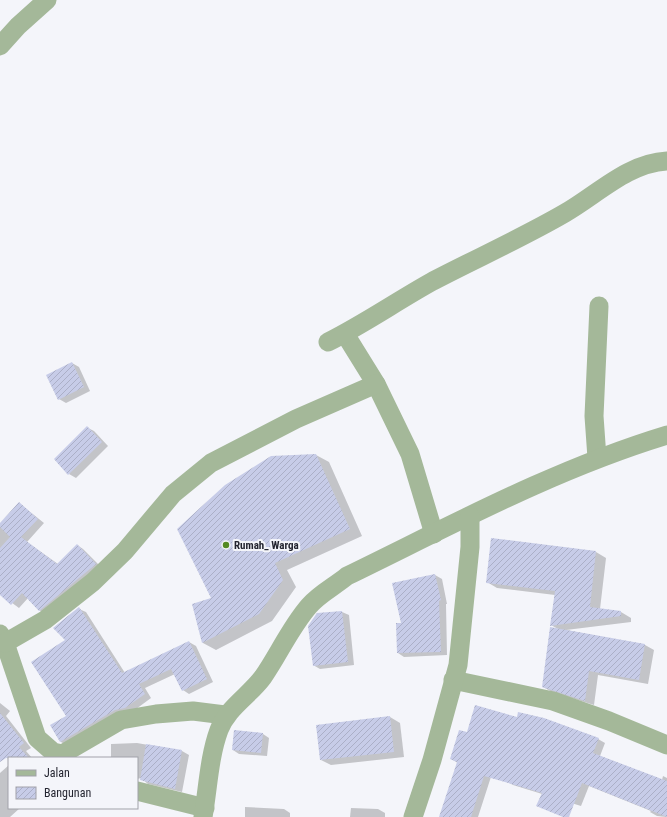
<svg xmlns="http://www.w3.org/2000/svg" width="667" height="817" font-family="'Roboto Condensed',sans-serif">
<style>
.shadow{fill:#0003}
.building{fill:url(#building-hatch)}
.lines{fill:none;stroke-linecap:round;stroke-linejoin:round}
.street{stroke:#a4b899;stroke-width:19}
.poi-dot{fill:#538a24;stroke:#f4f5fa;stroke-width:1.5}
.labels{text-anchor:middle;stroke-width:4;stroke-linejoin:round;paint-order:stroke}
.poi-label{font-size:11px;font-weight:bold;fill:#242530;stroke:#f4f5fa;text-anchor:start}
</style>
<defs>
<pattern id="building-hatch" width="6" height="6" patternUnits="userSpaceOnUse"><rect width="6" height="6" fill="#c7cce8"/><path d="M-1 1l2-2M0 6l6-6M5 7l2-2" fill="none" stroke="#abafc7"/></pattern>
</defs>
<rect width="100%" height="100%" fill="#f4f5fa"/>
<!-- shadow -->
<g class="shadow">
<path d="M72 363 79 367 90 391 66 403 59 399Z"/>
<path d="M88 428 94 431 108 446 76 478 69 474Z"/>
<path d="M316 455 329 462 362 536 287 570 296 587 272 621 216 650 203 643 193 605 212 598Z"/>
<path d="M19 503 44 523 27 542 58 564 77 545 83 549 102 568 46 614 39 610 28 598 19 608 0 594V524Z"/>
<path d="M492 539 596 552 606 558 600 609 621 612 631 618V622L566 630 645 645 654 650 648 684 598 675 594 705 552 692 543 687 558 629 551 625 555 595 497 588 487 582Z"/>
<path d="M435 575 442 579 447 604H446L447 655 404 657 398 653 402 624 394 584Z"/>
<path d="M79 609 86 612 125 673 189 642 196 646 213 682 189 694 183 690 175 674 145 688 151 698 132 712 68 746 61 742 51 726 67 716 66 641Z"/>
<path d="M342 612 349 615 354 665 320 669 313 665Z"/>
<path d="M0 703 10 711 6 716 31 748 26 751 32 758H9V760L0 749Z"/>
<path d="M390 717 400 723 404 757 331 765 321 760Z"/>
<path d="M510 718 478 817H440L458 763 451 759 468 734Z"/>
<path d="M263 734 269 738 267 756 239 754 233 750Z"/>
<path d="M598 739 605 743 600 756 662 780 663 776 667 778V817L657 816 650 812 651 811 589 786 581 806 513 785 506 781Z"/>
<path d="M137 743 182 751 189 755 182 792 148 784 141 778 137 779V758H111V744Z"/>
<path d="M9 765V808H20L10 817H0V773Z"/>
<path d="M245 807 284 809 290 813V817H245Z"/>
<path d="M351 808 378 809 385 813V817H350Z"/>
</g>
<!-- building -->
<g class="building">
<path d="M72 362 84 387 58 400 46 375Z"/>
<path d="M87 426 102 442 68 475 54 459Z"/>
<path d="M316 454 350 529 275 563 283 580 259 614 202 643 192 604 211 598 177 529 225 485 271 456Z"/>
<path d="M19 502 38 519 21 537 57 564 77 544 96 564 39 611 22 593 11 605 0 595V548L10 537 0 527V523Z"/>
<path d="M491 538 596 551 590 607 621 611V616L550 626 555 591 486 583Z"/>
<path d="M435 574 441 600 439 601 441 652 397 653 396 623H401L392 583Z"/>
<path d="M79 607 122 673 189 641 207 679 182 691 171 669 139 684 145 694 125 708 115 710 60 742 50 725 66 716 31 662 65 640 53 628Z"/>
<path d="M342 611 348 662 313 666 308 626 317 613Z"/>
<path d="M550 627 645 644 639 680 589 671 585 701 542 687Z"/>
<path d="M475 705 517 717 518 712 544 718 599 738 593 753 667 781V817L582 783 569 817H563L536 806 542 793 484 776 471 817H439L457 762 450 759 459 730 467 732Z"/>
<path d="M0 713 24 743 19 747 29 758H6L0 762Z"/>
<path d="M390 716 394 752 320 760 316 725Z"/>
<path d="M234 730 263 733 261 753 232 750Z"/>
<path d="M146 744 182 750 175 789 140 780Z"/>
</g>
<g class="lines">
<!-- street -->
<g class="street">
<path d="M0 46 18 26 47 0"/>
<path d="M345 334 376 384 410 454 434 534"/>
<path d="M328 342C364 324 397 301 433 281 477 258 522 238 565 213 598 194 628 163 667 161"/>
<path d="M597 458 594 416 599 306"/>
<path d="M0 634 5 643 37 738 53 752 62 754 66 752 121 720 156 714 193 711 225 715"/>
<path d="M5 643 45 620 93 582 125 551 173 494 211 463 296 419 376 384"/>
<path d="M453 680 553 701 609 721 667 745"/>
<path d="M137 791 205 808"/>
<path d="M203 817C208 789 209 757 219 730 227 708 249 696 263 677 279 654 290 628 309 606 319 594 335 586 347 576 452 525 555 469 667 435"/>
<path d="M413 817 432 760 458 665 470 547V516"/>
</g>
</g>
<!-- markers -->
<circle class="poi-dot" cx="226" cy="545" r="4"/>
<g class="labels">
<!-- poi labels -->
<g class="poi-label">
<text x="234" y="549">Rumah_ Warga</text>
</g>
</g>
<!-- legend -->
<rect x="8" y="757" width="130" height="52" fill="#f4f5fa" stroke="#a1a2a9"/>
<rect x="16" y="770" width="20" height="6" fill="#a4b899" stroke="#a1a2a9"/>
<text x="44" y="777" font-size="12" fill="#242530">Jalan</text>
<rect x="16" y="787" width="20" height="12" fill="url(#building-hatch)" stroke="#a1a2a9"/>
<text x="44" y="797" font-size="12" fill="#242530">Bangunan</text>
</svg>
